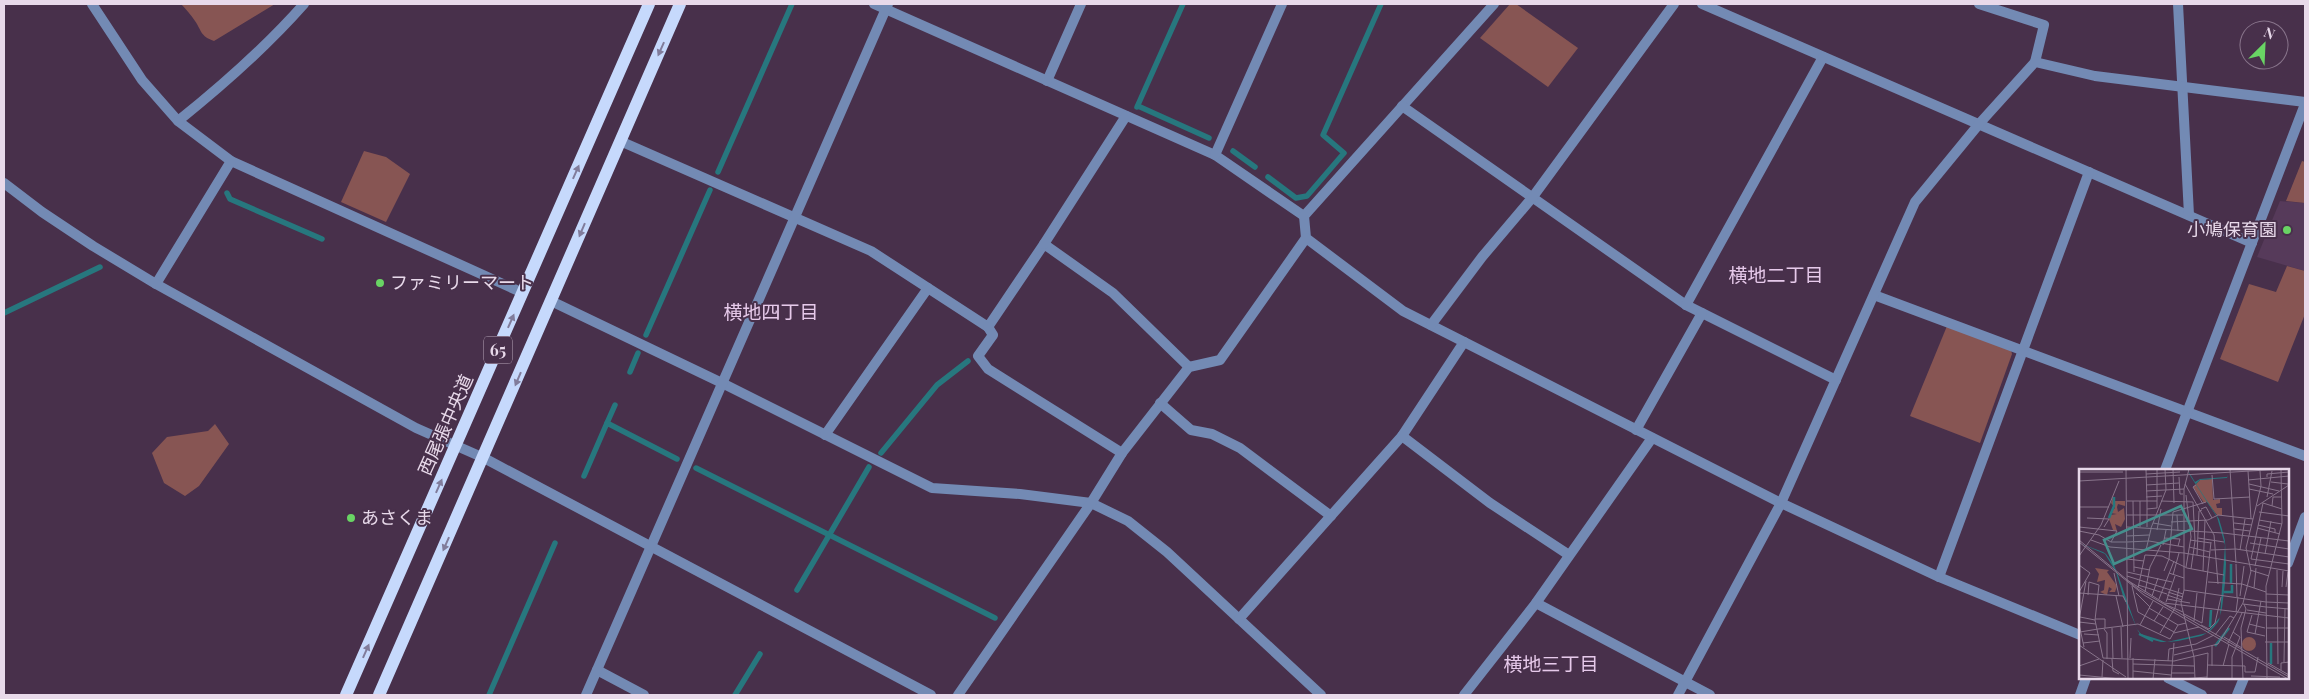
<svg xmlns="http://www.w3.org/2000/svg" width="2309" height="699" font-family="'Playfair Display','Noto Sans JP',serif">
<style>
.built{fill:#563a5a}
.green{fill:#875553}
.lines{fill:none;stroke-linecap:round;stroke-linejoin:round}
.stream{stroke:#27777e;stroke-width:5.5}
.minor{stroke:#738ab4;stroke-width:10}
.tertiary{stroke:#738ab4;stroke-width:10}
.primary{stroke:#c6d9fc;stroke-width:12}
.oneway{fill:#817c9b}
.poi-dot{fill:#69d464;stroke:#48304b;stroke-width:2}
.labels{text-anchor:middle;stroke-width:4;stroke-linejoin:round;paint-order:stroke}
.shield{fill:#48304b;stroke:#b8a6ba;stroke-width:1}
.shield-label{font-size:16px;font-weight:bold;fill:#e8d9ea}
.poi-label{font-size:18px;fill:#e8d9ea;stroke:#48304b;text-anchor:start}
.street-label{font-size:18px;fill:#e8d9ea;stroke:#48304b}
.neighbourhood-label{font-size:19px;fill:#e6c9ea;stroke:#48304b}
.inset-river{fill:none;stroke:#27777e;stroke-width:2.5}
.inset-road{fill:none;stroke:#88748b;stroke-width:1}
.view{fill:#458f8d;fill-opacity:0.15;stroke:#458f8d;stroke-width:2.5}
.inset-edge{fill:none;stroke:#e8d9ea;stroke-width:2.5}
</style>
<rect width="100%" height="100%" fill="#48304b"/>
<!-- built -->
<path class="built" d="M2280 201 2305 203V271L2257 257Z"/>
<!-- green -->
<g class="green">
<path d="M181 4H275L214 41C200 36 202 31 195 21 191 15 186 9 181 4Z"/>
<path d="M1510 4H1516L1578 48 1548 87 1480 38Z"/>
<path d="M364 151 386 157 410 174 386 222 341 202Z"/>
<path d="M2302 161 2305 162V203L2286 201Z"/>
<path d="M2287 266 2305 271V314L2278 382 2220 359 2249 284 2276 292Z"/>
<path d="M1947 326 2011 350 2012 354 1980 443 1910 416Z"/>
<path d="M215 424 229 444 199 486 185 496 164 483 152 453 167 437 208 431Z"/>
</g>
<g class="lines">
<!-- stream -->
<g class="stream">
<path d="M1138 106 1209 138"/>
<path d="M1137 107 1183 4"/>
<path d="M1233 151 1255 167"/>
<path d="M718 172 792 4"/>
<path d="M1268 177 1296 198 1307 196 1344 153 1323 135 1381 4"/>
<path d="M227 193 230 199 322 239"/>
<path d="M4 313 100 267"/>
<path d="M646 335 710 190"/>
<path d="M630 372 638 353"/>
<path d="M607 423 615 405"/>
<path d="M881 453 937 385 968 361"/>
<path d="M696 468 995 618"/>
<path d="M584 476 607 423 677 459"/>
<path d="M797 590 869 467"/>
<path d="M489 695 555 543"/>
<path d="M735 695 760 654"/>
</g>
<!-- minor -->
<g class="minor">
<path d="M92 4 142 80 178 121 231 161 523 293"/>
<path d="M874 4 1215 155 1304 216"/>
<path d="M1494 4 1304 216 1306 238 1403 311 1781 503 1939 577 2080 635"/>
<path d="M1702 4 2252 243"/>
<path d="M1979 4 2044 25 2035 62"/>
<path d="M2178 4 2189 215"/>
<path d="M1047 81 1081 4"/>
<path d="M1402 106 1686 305 1836 380"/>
<path d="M178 121C223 85 266 47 304 4"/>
<path d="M620 141 871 251 988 327 1044 244 1113 293 1189 367"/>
<path d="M1215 155 1282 4"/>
<path d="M1044 244 1126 116"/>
<path d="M156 284 231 161"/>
<path d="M1874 295 2305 456"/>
<path d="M551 301 722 383 932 488 1020 494 1091 503 1128 521 1167 552 1321 695"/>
<path d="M1686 305 1823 57"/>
<path d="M1431 325 1482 257 1532 198 1674 4"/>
<path d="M988 327 993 335 978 356 988 369 1122 453"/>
<path d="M1160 403 1191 430 1212 434 1240 448 1331 516"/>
<path d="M1636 430 1702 313"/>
<path d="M825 435 928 288"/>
<path d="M1402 436 1490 503 1569 555"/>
<path d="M2288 563 2305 517"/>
<path d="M1939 577 2089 172"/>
<path d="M1536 603 1710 695"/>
<path d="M1239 619 1402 436 1464 342"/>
<path d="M597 670 644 695"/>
<path d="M2168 678 2202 695"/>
<path d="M586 695 888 4"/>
<path d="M958 695 1091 503 1122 453 1189 367 1220 360 1306 238"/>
<path d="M1464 695 1536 603 1652 438"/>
<path d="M1678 695 1781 503 1915 202 1979 124 2035 62 2095 76 2305 102"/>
<path d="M2237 695 2244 678"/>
</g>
<!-- tertiary -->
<g class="tertiary">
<path d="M4 183 42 212 93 246 156 284 416 428 484 458 931 695"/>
<path d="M2165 470 2305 104"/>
<path d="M2080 695 2086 678"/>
</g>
<!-- primary -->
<g class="primary">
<path d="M346 695 649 4"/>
<path d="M379 695 680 4"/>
</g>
</g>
<!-- one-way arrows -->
<defs><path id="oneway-solid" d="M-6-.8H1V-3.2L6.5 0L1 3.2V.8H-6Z" transform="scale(1.25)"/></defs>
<g class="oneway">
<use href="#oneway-solid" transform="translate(661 49) rotate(114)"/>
<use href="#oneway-solid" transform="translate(576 172) rotate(-66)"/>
<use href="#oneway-solid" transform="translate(582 230) rotate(113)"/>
<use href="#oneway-solid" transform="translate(511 321) rotate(-66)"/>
<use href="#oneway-solid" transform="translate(518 379) rotate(113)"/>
<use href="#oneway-solid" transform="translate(439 486) rotate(-66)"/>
<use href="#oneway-solid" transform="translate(446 544) rotate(114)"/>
<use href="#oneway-solid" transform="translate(366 651) rotate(-66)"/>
</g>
<!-- markers -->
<g class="poi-dot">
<circle cx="2287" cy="230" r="5"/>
<circle cx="380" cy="283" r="5"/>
<circle cx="351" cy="518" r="5"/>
</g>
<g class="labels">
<!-- shield labels -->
<rect class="shield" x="484" y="336.5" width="28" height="27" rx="4"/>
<g class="shield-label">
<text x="498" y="356">65</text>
</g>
<!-- poi labels -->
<g class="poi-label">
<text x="2277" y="236" text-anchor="end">小鳩保育園</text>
<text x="390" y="289">ファミリーマート</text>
<text x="361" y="524">あさくま</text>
</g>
<!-- street labels -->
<g class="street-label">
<text transform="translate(446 425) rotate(-66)" y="6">西尾張中央道</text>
</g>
<!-- neighbourhood labels -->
<g class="neighbourhood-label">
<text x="1776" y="282">横地二丁目</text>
<text x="771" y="319">横地四丁目</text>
<text x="1551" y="671">横地三丁目</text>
</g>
</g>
<!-- overview -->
<g transform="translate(2079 469)">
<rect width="210" height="210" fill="#48304b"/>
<path d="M133 10 134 31 141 30V34L137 35 138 39H143V46H138L128 33 125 34 114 18 121 11ZM34 28 35 32H46V37L39 35 38 38 39 43 45 39 46 50 42 58 36 55 38 62 34 61 30 50 31 46 38 45 31 44 36 39 32 34ZM16 99 30 101 28 103 38 117 36 123H30L33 120 30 118 28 126 21 123 25 121 26 111 18 113 20 105ZM163 175a7 7 0 1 1 14 0a7 7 0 1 1-14 0Z" fill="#875553"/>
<path d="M108 0 116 13 121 10 148 8 149 5 148 9 121 11 117 15 140 50 143 60 146 72 147 95 146 114 143 139 140 151 139 153 135 158 130 163 122 167 99 172 89 173H82L71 170 67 168 62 166 59 162 44 127 37 103 26 85 0 74 24 83 27 85 35 96 39 106 58 160 62 165 88 173 128 164 141 148 146 76 138 48 128 33 112 8Z" fill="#27777e"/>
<path class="inset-river" d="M30 49 35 37V28M152 95V114M145 123H153V116M131 158 132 141M60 165 74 172M136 177 150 159M192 195V174"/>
<path class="inset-road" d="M47 0 49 210M57 0H73M94 0 95 34M110 0 105 20V121L102 134 115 188 116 210M151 0 154 48M67 1 68 32M169 2 172 50M0 3H44M67 5 101 3M133 6 135 30 171 28M100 8 101 25H104M188 8V5L210 3M169 11 210 7M0 12 206 0M192 13 209 15M106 15 135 66 139 115M170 15 200 22M67 16 100 14M117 16 114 18 124 35M170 20 194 25M67 22 105 20M107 26 112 68 107 98M67 28 83 27M188 28 193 2M48 32H78M54 32 55 103M61 32V58M68 32V58M82 32 114 33M184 34 203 40M178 37 210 16M193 37 194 28H203M0 38H30M68 40 78 39V0M122 40 127 38 133 49M180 43 210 47M48 46H104M98 46 99 62M154 48 157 94M8 49 30 50 25 58M180 51 203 55M92 53 129 51 139 46 174 50M74 54 92 57M155 54 173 56M179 56 196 60V64M0 58 38 62 32 73M48 58 144 64 210 72M72 59 87 21 86 0M178 59 201 65M155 60 171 62M78 61 82 40M0 62 20 66 32 73H47M48 67 70 66M85 69 101 70 99 77M119 69 145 73M0 71 59 120 210 208M12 71 31 78 105 84 210 102M111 71 132 74M0 73 65 126 209 210M48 73 70 72 105 78M171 74 210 80M84 76 87 61M110 78 131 83M67 81 72 60M132 81 157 80 210 88M161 81 166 50M186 85 192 52M66 86 83 87 108 99 145 106M118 86 120 42 123 41M0 87 22 56 40 12M48 90 65 92M172 90 184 34M172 90 210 95M157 95 158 128M0 96 11 104 0 123M176 97 182 69M55 98 71 101M112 100 116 72 114 33M171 101 190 107M198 101 199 195M85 102 90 90 94 43 127 33M124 102 126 51M48 103 93 113M35 104 40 127M90 104 105 109M94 106 100 84M48 107 104 125M48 111 85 134 159 143M129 113 163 115 187 123M59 116 88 125M53 117 59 143 95 163M203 118 204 102M207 118 209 103M59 119 66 86M175 119 177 99M105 121 187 133M66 123 71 98 82 76M89 123 104 128M0 124 44 127 47 133M57 124 71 138M187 125 210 126M9 126 10 113 20 116 16 151 24 189 95 192 129 184 128 210M88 126 103 131M37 127 44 158M73 127 79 109M161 127 165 97M80 130 95 92M88 130 111 134M87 133 96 107M187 133 210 134M85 135 104 143M164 135 187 138M187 138 210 140M70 139 99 156 107 154M168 141 187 144M157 143 159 128M159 143 210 149M105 145 123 154 132 73M173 146 168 163 186 167M1 148 16 151M16 150H26V159M0 151 7 112M75 152 84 138M115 152 118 124M0 153 17 155M0 155 5 178M170 155 186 159M61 156 74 132M122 156 130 160 136 154 142 128M42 158 43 189M33 159 34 190M187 159H210M19 160 59 155 91 170 99 156M25 160 28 164V190M1 163 19 160M81 164 96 139 100 119M95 164 120 158M5 165 20 166M176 165 182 132M136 166 151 147 155 149M145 168 163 179M186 173H210M4 174 21 172M149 174 163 144M0 176 47 208M95 186 139 175 164 134 172 102 167 79 182 17 181 2M51 189 52 169M54 189V210M33 190 34 202 40 205M89 192 90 180 117 175 135 166M205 193 206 139M189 194 210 206M54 195 115 197M128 196 166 197V203H176L179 188M0 197 20 190M133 197V176M144 197 150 175M202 201V194L210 193M54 202 92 206M93 204H115M0 206 42 210M172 207 201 208M23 208 24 191M74 210 76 190M92 210 95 174M103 210 128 208M153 210V188L161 168 154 163M164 210 162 159 167 140 165 135M188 210 187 117 203 54 202 1"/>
<path class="view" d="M102 37 113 60 35 95 25 71Z"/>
<rect width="210" height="210" class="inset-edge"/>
</g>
<!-- border -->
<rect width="2309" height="699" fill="none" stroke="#e8d9ea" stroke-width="10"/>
<!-- north arrow -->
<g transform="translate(2264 45) rotate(24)"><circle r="24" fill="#48304b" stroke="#88748b"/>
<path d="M0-4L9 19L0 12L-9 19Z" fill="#69d464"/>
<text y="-8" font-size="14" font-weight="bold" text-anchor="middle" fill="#e8d9ea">N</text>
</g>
</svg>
